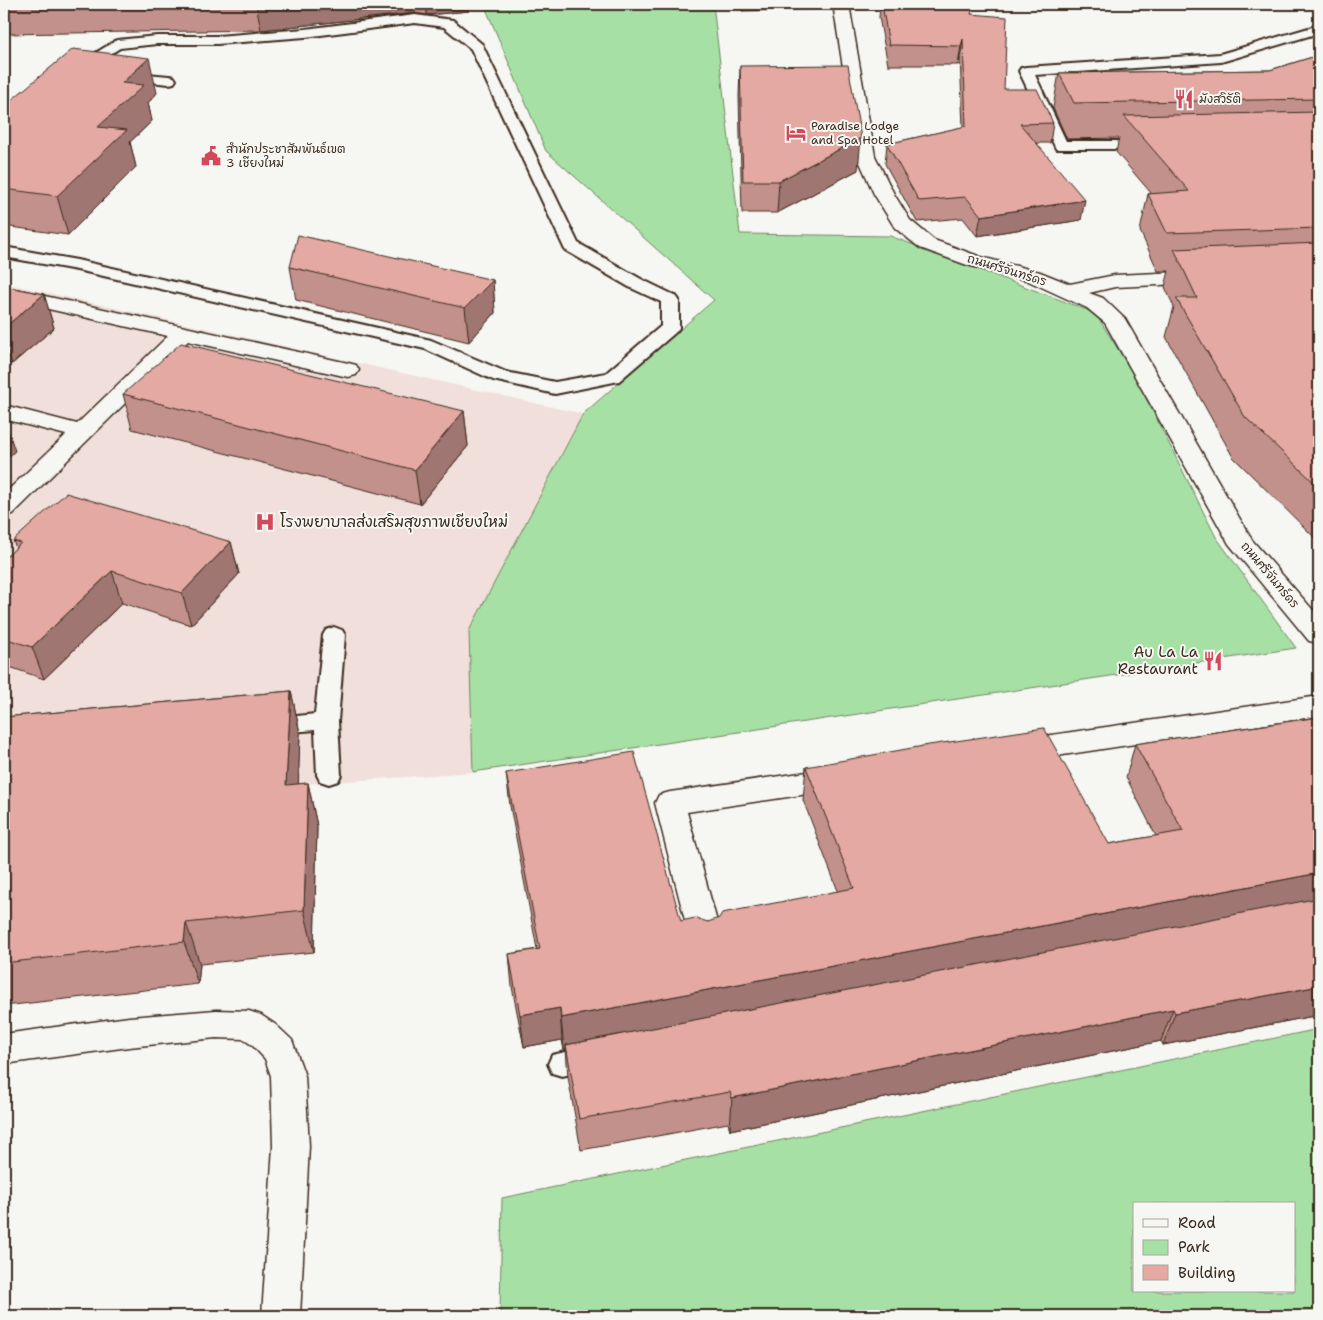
<svg xmlns="http://www.w3.org/2000/svg" width="1323" height="1320" font-family="'Shantell Sans','Playpen Sans Thai',sans-serif">
<style>
.built{fill:#f0dfda}
.green{fill:#a7e0a5;stroke:#718562;fill-rule:evenodd}
.lines{fill:none;stroke-linecap:round;stroke-linejoin:round}
.lane-casing{stroke:#3b2a1e;stroke-width:4}
.street-casing{stroke:#3b2a1e;stroke-width:3}
.lane{fill:#f6f6f2;fill-rule:evenodd}
.street{fill:#f6f6f2;fill-rule:evenodd}
.wall{fill:#c3918b;stroke:#3b2a1e}
.shaded-wall{fill:#9f7671;stroke:#3b2a1e}
.building{fill:#e3a9a2;stroke:#3b2a1e}
.labels{text-anchor:middle;stroke-width:4;stroke-linejoin:round;paint-order:stroke}
.far-poi-label{font-size:12px;fill:#3b2a1e;stroke:#f6f6f2;text-anchor:start}
.far-street-label{font-size:12px;fill:#3b2a1e;stroke:#f6f6f2}
.poi-label{font-size:15px;fill:#3b2a1e;stroke:#f6f6f2;text-anchor:start}
</style>
<rect width="100%" height="100%" fill="#f6f6f2"/>
<filter id="ink" filterUnits="userSpaceOnUse"><feTurbulence type="fractalNoise" baseFrequency=".02" numOctaves="2"/><feDisplacementMap in="SourceGraphic" scale="10" xChannelSelector="R" yChannelSelector="G"/><feConvolveMatrix kernelMatrix="1 2 1 2 8 2 1 2 1" color-interpolation-filters="sRGB"/></filter>
<g filter="url(#ink)">
<!-- built -->
<path class="built" d="M4 283 583 414 469 631 473 772 4 806Z"/>
<!-- green -->
<g class="green">
<path d="M484 4H713L740 234 890 236 1095 313 1135 376 1216 537 1296 648 473 772 469 631 583 414 714 300 546 151Z"/>
<path d="M1319 1029V1316H500L502 1198ZM1134 1204H1294V1291H1134Z"/>
</g>
<g class="lines">
<defs>
<g id="lane">
<path d="M415 15 453 20 482 44 578 243 641 279 676 296 679 300V328L676 332 619 381 555 394 493 380 425 349 77 270 4 257V247L77 260 431 340 506 372 555 382 606 373 661 326V302L629 287 565 250 471 49 444 27 415 23 305 37 217 44H157L120 48 81 72 76 73 69 69 117 40 157 36H217L305 29Z"/>
<path d="M1319 25V33L1221 62 1035 75 1066 141H1154L1157 144 1154 147 1149 149H1056L1019 71 1021 68 1026 67 1220 54Z"/>
<path d="M125 72 169 76 174 77 176 80 174 83 169 84 120 79 118 76 120 73Z"/>
<path d="M334 627 342 630 345 635 338 721 341 775 338 781 329 784 320 781 317 775 315 730 269 734 261 732 257 726 261 720 315 714 323 635 326 630Z"/>
<path d="M597 1045 607 1048 611 1057 607 1066 562 1076 552 1073 548 1064 552 1055Z"/>
</g>
<g id="street">
<path d="M833 4H849L875 156 894 194 910 220 934 240 981 257 1040 272 1070 284 1115 275 1203 271 1210 273 1213 277 1210 281 1203 283 1115 287 1089 293 1103 298 1125 319 1252 540 1319 617V643L1309 641 1229 544 1105 323 1087 308 1026 280 967 265 920 248 895 228 874 194 857 156Z"/>
<path d="M4 287 348 363 356 365 359 370 356 375 348 377 188 341 13 514 4 516V494L66 435 4 419V405L77 424 168 336 4 299Z"/>
<path d="M1319 696V716L1017 762 1007 759 1002 751 1007 743 1017 740Z"/>
<path d="M841 767 851 770 856 778 851 786 841 789 687 812 722 940 717 949 706 953 695 949 690 940 655 803 659 795 670 792Z"/>
<path d="M216 1010 249 1011 261 1015 276 1025 292 1040 305 1076 309 1146 300 1316H262L273 1146 271 1076 265 1059 252 1045 243 1039 216 1038 129 1047 4 1064V1034L129 1017Z"/>
</g>
</defs>
<!-- lane casing -->
<use href="#lane" class="lane-casing"/>
<!-- street casing -->
<use href="#street" class="street-casing"/>
<!-- lane -->
<use href="#lane" class="lane"/>
<!-- street -->
<use href="#street" class="street"/>
</g>
<!-- wall -->
<g class="wall">
<path d="M4 4H468L469 11 427 15 415 13 261 30 4 34Z"/>
<path d="M742 4H832V9L742 11Z"/>
<path d="M850 4H959L958 7 972 14 1004 89 1053 123 1050 143H1037L1081 220 977 236 963 218 917 222 885 164 887 144 963 127 960 58 958 65H888L879 17 880 8 852 9Z"/>
<path d="M1319 55V542L1233 457 1166 337 1174 307 1165 287 1169 271H1158L1140 231 1148 194 1151 193 1116 152 1119 138 1067 139 1053 108 1059 73 1270 70Z"/>
<path d="M740 66 858 170 777 213H742L739 96Z"/>
<path d="M157 93 148 103 152 121 130 142 136 167 68 235 4 226V106Z"/>
<path d="M290 267 493 280 495 313 469 342 296 300Z"/>
<path d="M4 286 44 294 54 328 12 364 4 362Z"/>
<path d="M123 394 464 411 468 446 420 504 132 429Z"/>
<path d="M13 541 231 542 239 574 191 625 122 603 44 679 4 665V559L16 548Z"/>
<path d="M291 691 300 733 298 784 308 783 317 826 314 952 200 964 198 984 4 1006V717Z"/>
<path d="M1319 717V1015L1163 1045 1161 1041 730 1130 728 1123 581 1150 568 1077 566 1049 564 1050 562 1040 524 1047 512 987 509 954 537 949 510 806 506 773 681 921 708 922 838 891 803 800 806 767 1109 844 1156 836 1126 777 1135 744Z"/>
</g>
<!-- shaded-wall -->
<g class="shaded-wall">
<path d="M256 4H414L415 13 261 30Z"/>
<path d="M426 4H468L469 11 427 15Z"/>
<path d="M953 4H959L950 25 952 6Z"/>
<path d="M963 39 960 58 958 65 961 46Z"/>
<path d="M149 58 157 93 148 103 152 121 130 142 136 167 68 235 57 196 98 127 122 83Z"/>
<path d="M861 138 858 170 777 213 779 181Z"/>
<path d="M1085 200 1081 220 977 236 981 216Z"/>
<path d="M493 280 495 313 469 342 465 308Z"/>
<path d="M44 294 54 328 12 364 4 338V328Z"/>
<path d="M464 411 468 446 420 504 415 470Z"/>
<path d="M4 418 15 451 4 461Z"/>
<path d="M231 542 239 574 191 625 182 593Z"/>
<path d="M112 571 122 603 44 679 32 647Z"/>
<path d="M291 691 300 733 297 828 286 785Z"/>
<path d="M308 783 317 826 314 952 304 910Z"/>
<path d="M1319 873V902L566 1045V1049L564 1050 561 1018Z"/>
<path d="M186 923 200 964 198 984 184 942Z"/>
<path d="M1319 986V1015L1163 1045 1175 1013Z"/>
<path d="M560 1008 562 1040 524 1047 520 1015Z"/>
<path d="M1173 1009 1161 1041 730 1130 732 1098Z"/>
</g>
<!-- building -->
<g class="building">
<path d="M882 4H953L952 6 973 8 971 14 1007 17 1004 89H1037L1053 123 1020 124 1085 200 981 216 966 197 919 201 887 144 966 126 963 39 961 46 889 45Z"/>
<path d="M73 49 149 58 122 83 144 85 98 127 127 130 57 196 4 189V106Z"/>
<path d="M1319 55V99L1074 103 1059 73 1270 70Z"/>
<path d="M848 65 861 138 779 181H743L740 66Z"/>
<path d="M1319 112V228L1167 233 1148 194 1189 191 1124 116Z"/>
<path d="M298 235 493 280 465 308 290 267Z"/>
<path d="M1319 243V487L1245 417 1176 298H1197L1174 249Z"/>
<path d="M4 286 44 294 4 328Z"/>
<path d="M181 343 464 411 415 470 123 394Z"/>
<path d="M66 493 231 542 182 593 112 571 32 647 4 638V559L21 543 13 541Z"/>
<path d="M291 691 286 785 308 783 304 910 186 923 184 942 4 963V717Z"/>
<path d="M1319 717V873L561 1018 560 1008 520 1015 509 954 540 949 506 773 634 752 681 921 695 918 708 922 719 918 722 913 854 888 806 767 929 745 1044 728 1109 844 1183 831 1135 744Z"/>
<path d="M1319 898V986L1175 1013 1173 1009 732 1098 730 1092 579 1119 566 1045Z"/>
</g>
</g>
<!-- icons -->
<defs>
<symbol id="restaurant-bare" viewBox="-9 -9 18 18"><path d="M-5-6h1v4h1v-4h1v4h1v-4h1v5L-1.5 .5V6h-2V.5L-5-1ZM5-6V6H3V1.5H1.5Q1.5-4 5-6Z" fill="#d1495b" stroke="#f6f6f2" stroke-width="2.5" paint-order="stroke"/></symbol>
<symbol id="hotel-bare" viewBox="-9 -9 18 18"><path d="M-6-4.5h1.5V1H6V5H4.5V3h-9V5H-6ZM-4 0a1.8 1.8 0 1 1 3.6 0ZM.5 0V-2.5h3Q6-2.5 6 0Z" fill="#d1495b" stroke="#f6f6f2" stroke-width="2.5" paint-order="stroke"/></symbol>
<symbol id="civic-bare" viewBox="-9 -9 18 18"><path d="M-.6-6.5H3V-4.5H.6V-3L4-1V1h2V6H-6V1h2V-1L-.6-3ZM-1.2 2.5V6h2.4V2.5Z" fill="#d1495b" stroke="#f6f6f2" stroke-width="2.5" paint-order="stroke"/></symbol>
<symbol id="hospital-bare" viewBox="-9 -9 18 18"><path d="M-5-5h3v3.5h4V-5h3V5h-3V1.5h-4V5h-3Z" fill="#d1495b" stroke="#f6f6f2" stroke-width="2.5" paint-order="stroke"/></symbol>
</defs>
<g fill-rule="evenodd">
<use href="#restaurant-bare" x="1170" y="85" width="28" height="28"/>
<use href="#hotel-bare" x="782" y="119" width="28" height="28"/>
<use href="#civic-bare" x="197" y="142" width="28" height="28"/>
<use href="#hospital-bare" x="251" y="508" width="28" height="28"/>
<use href="#restaurant-bare" x="1199" y="647" width="28" height="28"/>
</g>
<g class="labels">
<!-- far-poi labels -->
<g class="far-poi-label">
<text x="1199" y="103">มังสวิรัติ</text>
<text x="811" y="130">Paradise Lodge<tspan x="811" dy="14">and Spa Hotel</tspan></text>
<text x="226" y="153">สำนักประชาสัมพันธ์เขต<tspan x="226" dy="14">3 เชียงใหม่</tspan></text>
</g>
<!-- far-street labels -->
<g class="far-street-label">
<text transform="translate(1007 270) rotate(17)" y="4">ถนนศรีจันทร์ดร</text>
<text transform="translate(1270 575) rotate(50)" y="4">ถนนศรีจันทร์ดร</text>
</g>
<!-- poi labels -->
<g class="poi-label">
<text x="280" y="527">โรงพยาบาลส่งเสริมสุขภาพเชียงใหม่</text>
<text x="1198" y="657" text-anchor="end">Au La La<tspan x="1198" dy="17">Restaurant</tspan></text>
</g>
</g>
<!-- margin -->
<rect width="1323" height="1320" fill="none" stroke="#f6f6f2" stroke-width="20"/>
<rect x="10" y="10" width="1303" height="1300" fill="none" stroke="#3b2a1e" stroke-width="2" filter="url(#ink)"/>
<!-- legend -->
<rect x="1133" y="1202" width="162" height="90" fill="#f6f6f2" stroke="#aba49d"/>
<rect x="1143" y="1219" width="25" height="8" fill="#f6f6f2" stroke="#aba49d"/>
<text x="1178" y="1228" font-size="15" fill="#3b2a1e">Road</text>
<rect x="1143" y="1240" width="25" height="15" fill="#a7e0a5" stroke="#aba49d"/>
<text x="1178" y="1252" font-size="15" fill="#3b2a1e">Park</text>
<rect x="1143" y="1265" width="25" height="15" fill="#e3a9a2" stroke="#aba49d"/>
<text x="1178" y="1278" font-size="15" fill="#3b2a1e">Building</text>
</svg>
